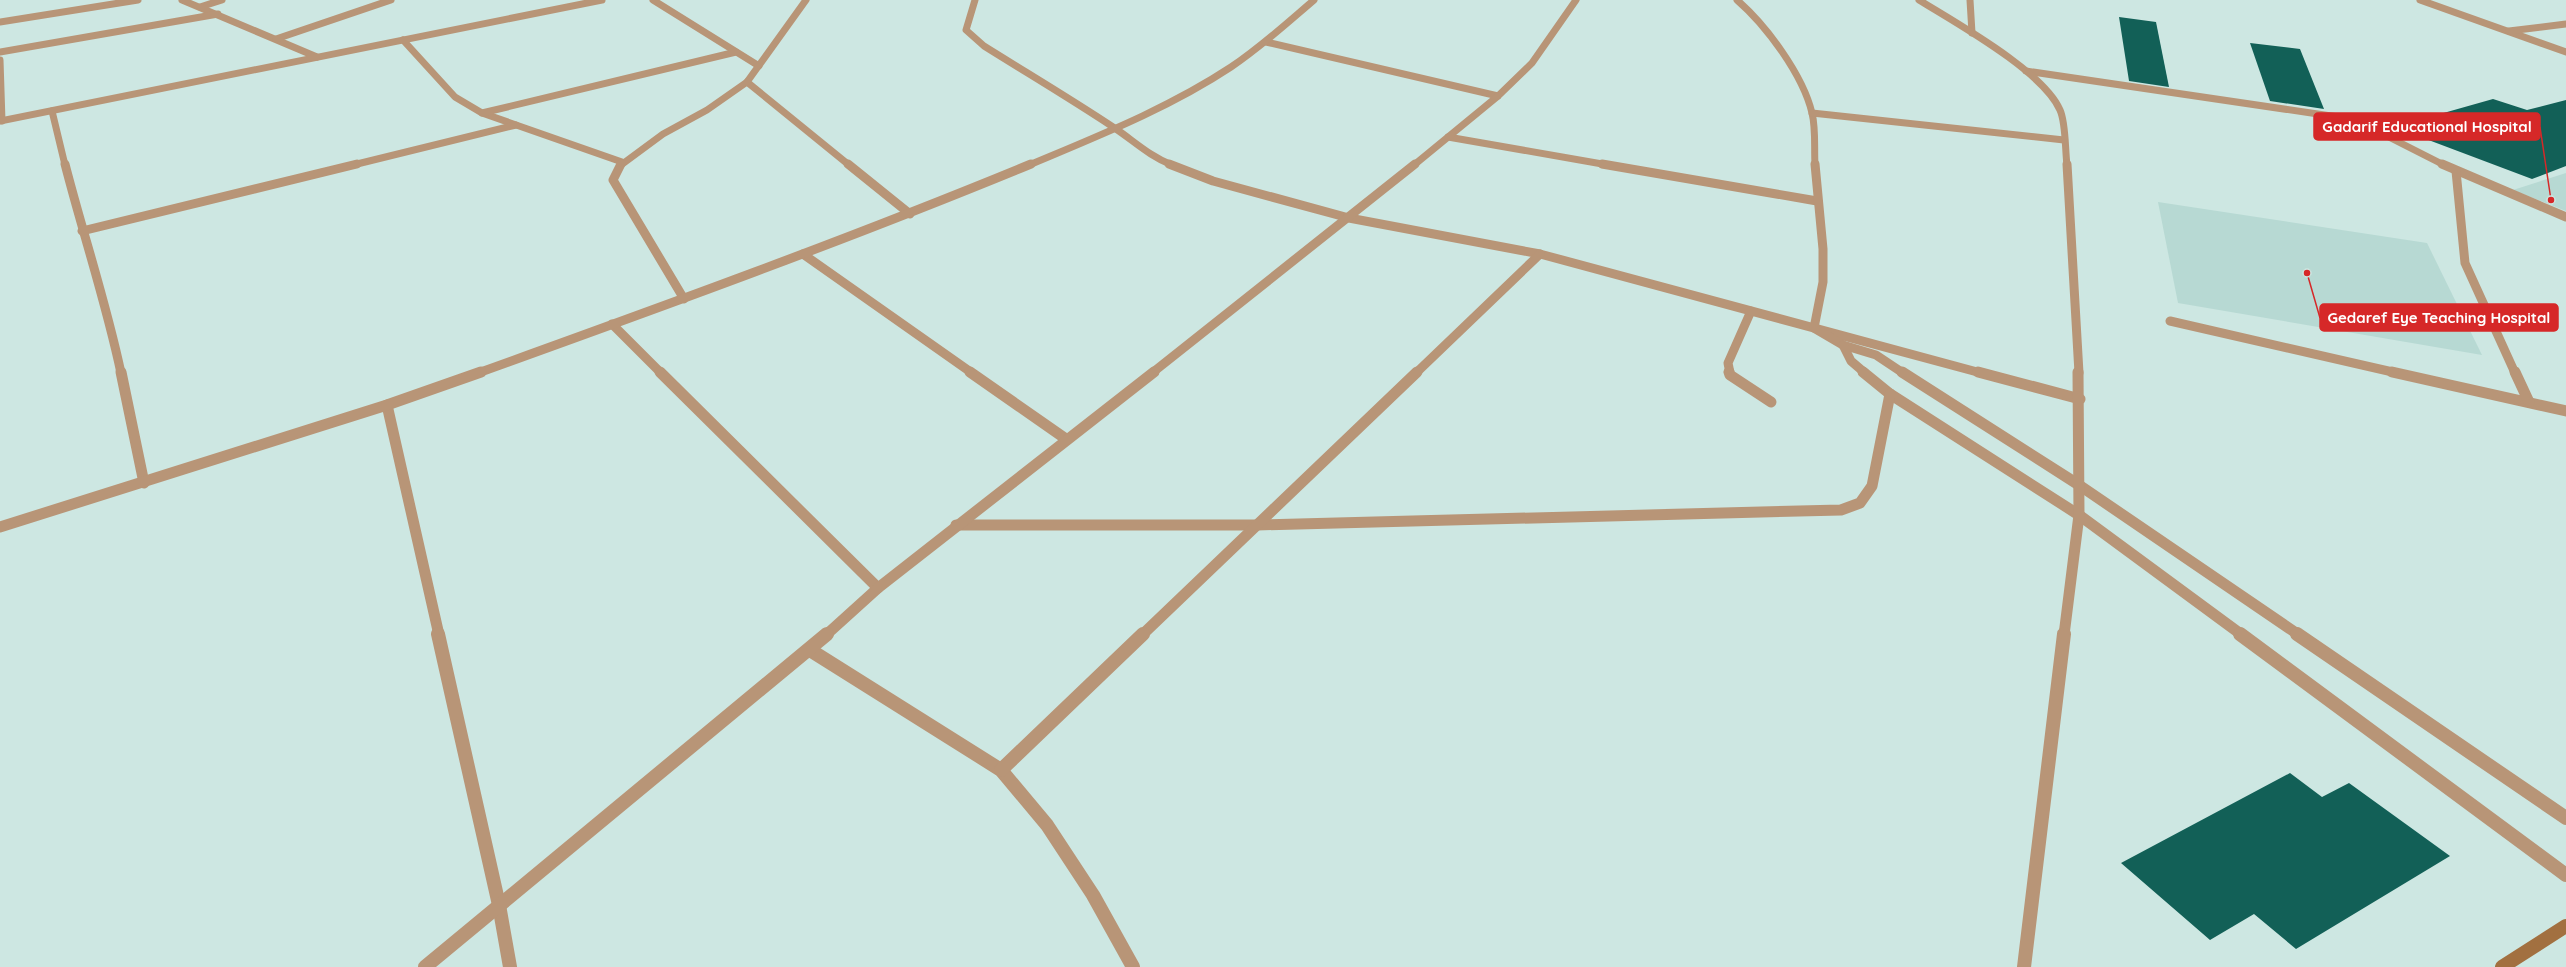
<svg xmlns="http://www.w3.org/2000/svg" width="2566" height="967" font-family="Quicksand,sans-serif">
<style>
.built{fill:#b7d9d3}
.building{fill:#126057}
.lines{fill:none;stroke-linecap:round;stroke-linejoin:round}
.service-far2{stroke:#b89577;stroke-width:7}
.service-far1{stroke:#b89577;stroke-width:9}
.service{stroke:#b89577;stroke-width:11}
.minor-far3{stroke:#b89577;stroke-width:7}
.minor-far2{stroke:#b89577;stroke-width:9}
.minor-far1{stroke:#b89577;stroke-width:11}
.minor{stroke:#b89577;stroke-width:14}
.tertiary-far3{stroke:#b89577;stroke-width:7}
.tertiary-far2{stroke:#b89577;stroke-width:9}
.tertiary-far1{stroke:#b89577;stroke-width:11}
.tertiary{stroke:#b89577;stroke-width:14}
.secondary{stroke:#a27040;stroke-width:14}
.leader{fill:none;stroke:#d62828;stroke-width:1.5}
.callout-dot{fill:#d62828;stroke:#cde7e2;stroke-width:1.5}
.callout{fill:#d62828;stroke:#d62828;stroke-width:1.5}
.callout-label{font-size:15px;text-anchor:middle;font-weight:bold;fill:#fff}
</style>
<rect width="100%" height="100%" fill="#cde7e2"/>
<!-- built -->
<g class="built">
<path d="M2566 173V211L2513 190Z"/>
<path d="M2158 202 2427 243 2482 355 2178 303Z"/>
</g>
<!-- building -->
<g class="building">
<path d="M2119 17 2156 22 2169 87 2129 81Z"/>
<path d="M2250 43 2300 49 2324 109 2270 101Z"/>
<path d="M2493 99 2527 110 2566 100V166L2532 179 2394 127Z"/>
<path d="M2290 773 2322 797 2349 783 2450 856 2296 949 2254 914 2210 940 2121 863Z"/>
</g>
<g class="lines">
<!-- service-far2 -->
<g class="service-far2">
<path d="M1970 0 1972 33"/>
<path d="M2026 71 2338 117 2373 129 2444 165"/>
<path d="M1448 137 1608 165"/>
</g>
<!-- service-far1 -->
<g class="service-far1">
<path d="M1602 164 1817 201"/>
<path d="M2442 164 2566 217"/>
<path d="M2456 171 2465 263 2515 373"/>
<path d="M2170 321 2397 373"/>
<path d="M1730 373 1728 363 1751 311"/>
</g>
<!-- service -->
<g class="service">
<path d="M1729 372 1730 375 1771 402"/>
<path d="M2392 372 2566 411"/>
<path d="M2515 372 2529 402"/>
</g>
<!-- minor-far3 -->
<g class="minor-far3">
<path d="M182 0 317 57"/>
<path d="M653 0 759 66"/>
<path d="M975 0 966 30 984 46C1027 73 1071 99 1113 127 1133 140 1149 156 1172 165"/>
<path d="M1737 0C1766 25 1803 75 1812 113 1816 129 1814 148 1815 165"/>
<path d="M2420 0 2566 52"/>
<path d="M200 7 222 0"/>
<path d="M0 22 138 0"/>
<path d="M2509 31 2566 24"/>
<path d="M276 39 391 0"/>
<path d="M403 40 455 97 482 113 622 162"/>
<path d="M1266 42 1498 96"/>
<path d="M0 52 218 14"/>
<path d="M0 60 2 121"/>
<path d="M747 82 849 165"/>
<path d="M52 111 65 165"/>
<path d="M482 113 736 52"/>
<path d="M1812 113 2064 140"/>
<path d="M0 121 602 0"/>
<path d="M353 165 516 125"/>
<path d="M621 165 663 134 707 110 747 82 806 0"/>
<path d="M1029 165C1098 136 1169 108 1231 67 1261 47 1287 23 1314 0"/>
<path d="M1414 165 1498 96 1532 63 1576 0"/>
</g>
<!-- minor-far2 -->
<g class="minor-far2">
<path d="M65 164C83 234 106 302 121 373"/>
<path d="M621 164 613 180 684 299"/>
<path d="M848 164 910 214"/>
<path d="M1169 164 1213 181 1349 218 1540 254 1981 373"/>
<path d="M1815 164 1823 249V282L1814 328 1843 345 1876 355 1903 373"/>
<path d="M82 231 357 164"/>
<path d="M803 254 972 373"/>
<path d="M612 324 661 373"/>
<path d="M1843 345 1851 361 1865 373"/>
<path d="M478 373C664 306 849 239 1031 164"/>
<path d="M1152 373 1415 164"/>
<path d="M1416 373 1540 254"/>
</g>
<!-- minor-far1 -->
<g class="minor-far1">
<path d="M121 372 144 483"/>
<path d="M660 372 878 588"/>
<path d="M970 372 1066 439"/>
<path d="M1863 372 1890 394 2079 515 2242 635"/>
<path d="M1902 372 2079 485 2299 635"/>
<path d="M1978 372 2080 399"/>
<path d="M387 405 439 635"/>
<path d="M956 525H1257L1841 510 1860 503 1872 486 1890 394"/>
<path d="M0 527 387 405 481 372"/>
<path d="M826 635 878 588 1154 372"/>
<path d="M1142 635 1417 372"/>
</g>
<!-- minor -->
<g class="minor">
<path d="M438 634 499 905 510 967"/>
<path d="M2240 634 2566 875"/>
<path d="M2297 634 2566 818"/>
<path d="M810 650 1001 770 1047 825 1093 895 1133 967"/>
<path d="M1001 770 1143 634"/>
<path d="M425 967 827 634"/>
</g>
<!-- tertiary-far3 -->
<path class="tertiary-far3" d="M1919 0C1956 23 2043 71 2060 110 2066 123 2065 150 2067 165"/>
<!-- tertiary-far2 -->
<path class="tertiary-far2" d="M2067 164 2079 373"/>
<!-- tertiary-far1 -->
<path class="tertiary-far1" d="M2064 635 2079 515 2078 372"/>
<!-- tertiary -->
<path class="tertiary" d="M2024 967 2064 634"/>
<!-- secondary -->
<path class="secondary" d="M2502 967 2566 926"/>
</g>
<!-- callouts -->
<path class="leader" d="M2551 200L2540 127M2307 273L2320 318"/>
<g class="callout-dot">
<circle cx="2551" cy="200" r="4"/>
<circle cx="2307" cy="273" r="4"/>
</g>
<g class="callout">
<rect x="2314" y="113" width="226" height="27" rx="4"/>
<rect x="2320" y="304" width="238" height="27" rx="4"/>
</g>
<g class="callout-label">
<text x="2427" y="132">Gadarif Educational Hospital</text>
<text x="2439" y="323">Gedaref Eye Teaching Hospital</text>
</g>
</svg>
